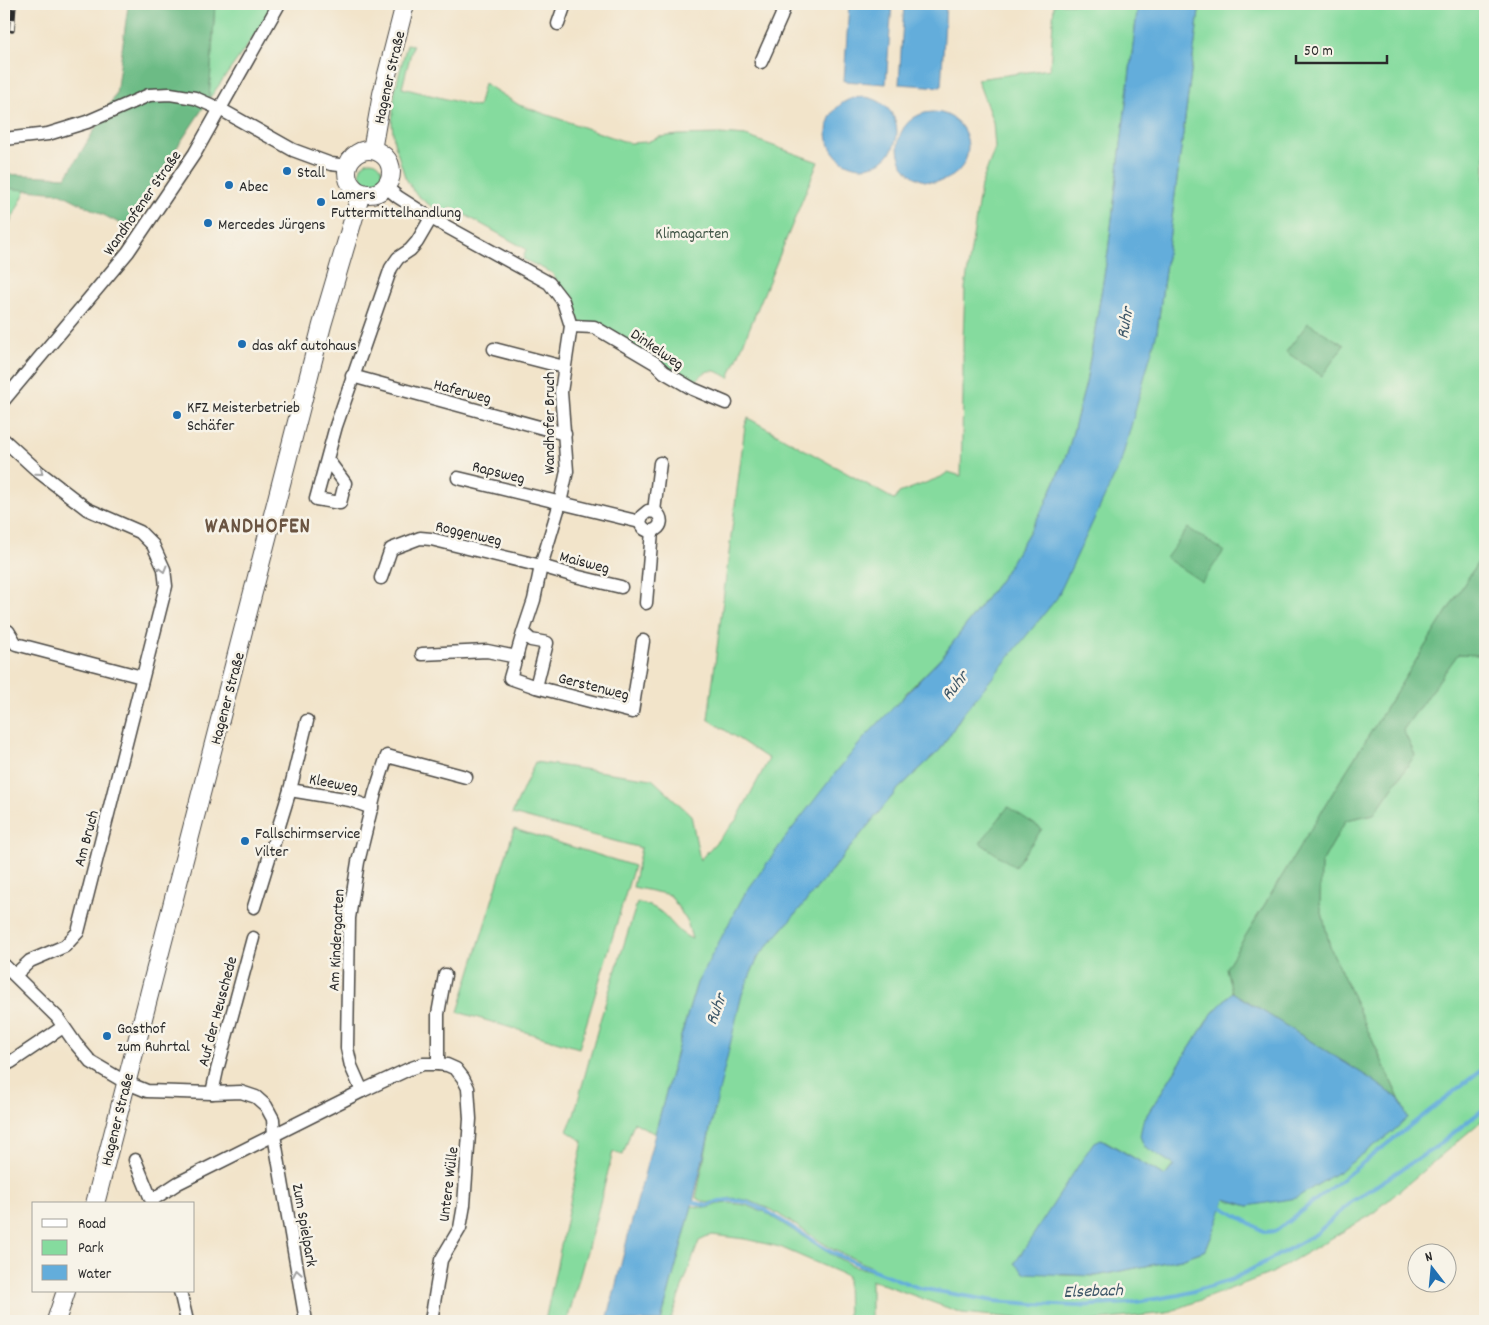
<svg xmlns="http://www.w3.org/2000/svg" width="1489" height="1325" font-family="Dekko,sans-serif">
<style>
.green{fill:#85db9e;stroke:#588364}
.forest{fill:#6cbb85;stroke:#4c7358}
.water{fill:#63addb;stroke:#476c83}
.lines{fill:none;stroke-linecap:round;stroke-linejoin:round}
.stream{stroke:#63addb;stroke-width:4}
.minor-casing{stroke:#494743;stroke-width:15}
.secondary-casing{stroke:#494743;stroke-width:20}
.minor{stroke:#fff;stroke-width:12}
.secondary{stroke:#fff;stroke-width:18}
.rail-casing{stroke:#2b2b2b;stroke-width:5.5}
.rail{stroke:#f7f3e8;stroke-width:4;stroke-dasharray:11;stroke-linecap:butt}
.oneway{stroke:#a0a0a0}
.poi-dot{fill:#1f6fb2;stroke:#f7f3e8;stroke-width:2}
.labels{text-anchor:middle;stroke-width:5;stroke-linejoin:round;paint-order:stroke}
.street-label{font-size:16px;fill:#2b2b2b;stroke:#f7f3e8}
.poi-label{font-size:16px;fill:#2b2b2b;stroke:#f7f3e8;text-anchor:start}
.park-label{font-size:16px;fill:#425748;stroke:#f7f3e8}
.water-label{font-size:18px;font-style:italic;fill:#3f5869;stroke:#f7f3e8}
.district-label{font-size:21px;font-weight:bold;letter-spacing:1px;fill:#6b5542;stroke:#f7f3e8}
</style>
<rect width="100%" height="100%" fill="#f7f3e8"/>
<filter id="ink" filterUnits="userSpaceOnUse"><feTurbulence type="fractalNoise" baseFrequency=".02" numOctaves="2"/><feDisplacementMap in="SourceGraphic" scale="10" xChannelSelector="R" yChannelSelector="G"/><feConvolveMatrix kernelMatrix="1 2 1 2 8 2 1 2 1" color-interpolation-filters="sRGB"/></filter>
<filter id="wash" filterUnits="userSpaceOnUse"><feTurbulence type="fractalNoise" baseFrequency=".0096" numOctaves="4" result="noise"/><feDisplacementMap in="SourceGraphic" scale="20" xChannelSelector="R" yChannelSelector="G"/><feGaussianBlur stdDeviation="1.12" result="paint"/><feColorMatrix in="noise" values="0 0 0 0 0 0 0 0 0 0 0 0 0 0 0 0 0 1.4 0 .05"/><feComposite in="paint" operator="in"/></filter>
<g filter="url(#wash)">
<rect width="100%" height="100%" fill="#f2e4ca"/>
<!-- green -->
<g class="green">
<path d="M215 4H277L209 99Z"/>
<path d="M1054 4H1138L1108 252 1086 383 1068 451 1044 507 1003 576 942 657 906 693 705 971 697 983 681 1036 655 1134 634 1122 623 1155 613 1152 594 1226 567 1321H545L583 1141 567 1131 574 1115 601 1017 637 903C670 907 668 929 692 939L687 921 670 895 633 887 641 848 512 814 535 762 652 779 691 815 700 860 737 819 769 759 708 719 745 426 748 418 895 500 899 493 941 477 948 472 961 476 963 396V340L965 288 981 185 995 148 993 122 977 79 1050 69Z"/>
<path d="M1200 4H1485V551L1340 781 1226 968 1232 992 1210 1016 1143 1121 1144 1146 1174 1164 1165 1176 1102 1139 1059 1275 1096 1276 1181 1259 1206 1250 1225 1199 1248 1206 1408 1118 1330 947 1320 904 1321 864 1346 820 1374 814 1415 755 1403 730 1458 654 1479 655 1485 645V1118L1371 1215 1272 1273 1166 1313 1092 1321H1046L962 1313 871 1280V1321H848L847 1276 780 1247 745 1239 712 1235 699 1241 670 1321H661L692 1206 708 1208 718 1204 730 1203 746 1205 764 1212 829 1253 851 1265 872 1271V1267L832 1249 772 1210 747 1200 731 1198 707 1203 696 1198 716 1101 742 994 758 957 798 911 898 789 940 750 962 715 1157 332Z"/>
<path d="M407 44 413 45 402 88 478 107 484 83 519 105 629 143 647 142 659 137 679 135 720 134 746 136 818 162 729 378C721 373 712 367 703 374 696 379 700 380 690 383L581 323 577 319H574L564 292 552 273 523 259 526 249 451 207 446 217 424 201 414 192 405 177 394 142 392 123 395 90Z"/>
<circle cx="371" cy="172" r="11"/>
<path d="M4 184 26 190 4 235Z"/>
<path d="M514 829 634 866 579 1048 458 1012Z"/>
</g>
<!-- forest -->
<g class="forest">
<path d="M130 4H215L209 99 125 226 60 193 4 188V174L66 177 116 94 128 6Z"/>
<path d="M1308 323 1344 345 1322 376 1286 352Z"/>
<path d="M1188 528 1224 551 1202 582 1166 558Z"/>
<path d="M1485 551V645L1479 655 1458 654 1403 730 1415 755 1374 814 1346 820 1321 864 1320 904 1330 947 1399 1099 1371 1079 1232 992 1226 968 1340 781Z"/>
<path d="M1008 807 1042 829 1015 867 980 843Z"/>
</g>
<!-- water -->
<g class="water">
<path d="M849 4H892L886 84 844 81Z"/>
<path d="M904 4H946L941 87 899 84Z"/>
<path d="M1138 4H1200L1157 332 1121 462 1057 598 962 715 940 750 898 789 798 911 758 957 742 994 693 1202 661 1321H607L629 1232 681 1036 697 983 744 895 791 830 837 771 864 738 942 657 1003 576 1044 507 1068 451 1086 383 1108 252Z"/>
<circle cx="862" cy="132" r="35"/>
<circle cx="933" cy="147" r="35"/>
<path d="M1232 992 1371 1079 1399 1099 1408 1118 1390 1134 1340 1171 1296 1198 1248 1206 1225 1199 1218 1220 1206 1250 1181 1259 1096 1276 1024 1273 1015 1263 1093 1143 1101 1139 1165 1176 1174 1165 1144 1146 1140 1136 1143 1121 1210 1016Z"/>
</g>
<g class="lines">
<!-- stream -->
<g class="stream">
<path d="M688 1203 693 1202 707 1206 719 1201 731 1200 746 1202 765 1210 829 1251 851 1261 919 1288 994 1301 1034 1304 1077 1306 1129 1303 1180 1295 1231 1280 1271 1259 1316 1234 1351 1202 1436 1147 1485 1108"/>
<path d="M1222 1207 1265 1232 1276 1231 1485 1067"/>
</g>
</g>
</g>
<g filter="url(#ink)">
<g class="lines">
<defs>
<g id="minor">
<path d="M558 24 565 4"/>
<path d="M761 62 781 17 785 4"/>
<path d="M4 139 48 134 87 122 149 95 170 94 195 98 220 109 293 150 331 164 348 166"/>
<path d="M386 187 398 197 431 218 549 283 563 301 571 326 561 392 567 471 560 503 541 566 534 600 523 633 531 640 547 643 536 687 510 678 523 633"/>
<path d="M571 326 594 327 655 363 664 372 693 389 726 403"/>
<path d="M494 349 564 367"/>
<path d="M352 376 565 434"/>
<path d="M4 400 128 252 195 153 279 4"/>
<path d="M4 440 39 472 87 509 140 532 153 545 164 569 166 586 78 932 65 946 30 961 15 975"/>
<path d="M327 459 345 483 340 503 316 499 336 426 391 268 398 258 410 250 417 242 431 218"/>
<path d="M458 478 640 522C646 541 671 526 656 512L648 511 642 516 640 522"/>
<path d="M654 511 660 463"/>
<path d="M381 578 391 549 420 538 431 539 541 566 575 576 621 587"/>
<path d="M646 603 652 531"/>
<path d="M8 631 16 644 142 677"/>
<path d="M422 654 487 651 517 657"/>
<path d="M536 687 632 712 643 641"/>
<path d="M307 721 290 790 350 800 372 808"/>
<path d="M254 907 290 790"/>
<path d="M4 965 57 1017 75 1043 91 1062 125 1082 147 1091 212 1093 241 1092 256 1097 266 1106 273 1119 274 1135 306 1321"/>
<path d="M438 1064V1014L445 975"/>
<path d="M4 1065 11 1062 63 1027"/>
<path d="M362 1091 351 1066 347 1048 349 918 358 862 375 793 387 756 466 777"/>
<path d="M212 1093 217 1070 253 938"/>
<path d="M135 1160 153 1204"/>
<path d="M152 1200 178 1183 362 1091 409 1069 423 1064H438L447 1065 456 1069 463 1078 468 1088 470 1119 464 1205 460 1228 441 1260 431 1321"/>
<path d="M180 1291 187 1321"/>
</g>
<g id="secondary">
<circle cx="369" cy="172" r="22"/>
<path d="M372 150 382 94 405 4"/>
<path d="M95 1204 322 325 361 193"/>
<path d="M56 1321 66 1291"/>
</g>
</defs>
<!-- minor casing -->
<use href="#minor" class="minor-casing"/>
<!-- secondary casing -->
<use href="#secondary" class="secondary-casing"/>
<!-- minor -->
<use href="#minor" class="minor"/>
<!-- secondary -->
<use href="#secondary" class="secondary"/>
<defs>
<path id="rail" d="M12 30 14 4"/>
</defs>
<!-- rail casing -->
<use href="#rail" class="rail-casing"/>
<!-- rail -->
<use href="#rail" class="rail"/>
</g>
<!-- one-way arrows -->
<defs><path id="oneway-chevron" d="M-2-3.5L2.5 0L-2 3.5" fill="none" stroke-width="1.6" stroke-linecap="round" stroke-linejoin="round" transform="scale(1.25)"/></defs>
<g class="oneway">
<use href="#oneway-chevron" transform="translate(40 472) rotate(40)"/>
<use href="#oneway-chevron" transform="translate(163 569) rotate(75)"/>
<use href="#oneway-chevron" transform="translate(297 1273) rotate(-100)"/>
</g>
</g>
<!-- markers -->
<g class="poi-dot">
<circle cx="287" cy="171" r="5"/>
<circle cx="229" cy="185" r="5"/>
<circle cx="321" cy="202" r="5"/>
<circle cx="208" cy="223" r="5"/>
<circle cx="242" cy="344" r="5"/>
<circle cx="177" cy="415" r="5"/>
<circle cx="245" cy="841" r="5"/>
<circle cx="107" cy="1036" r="5"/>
</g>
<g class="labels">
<!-- street labels -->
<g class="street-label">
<text transform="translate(388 77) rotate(-77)" y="6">Hagener Straße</text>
<text transform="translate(141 202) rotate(-55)" y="6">Wandhofener Straße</text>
<text transform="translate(658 348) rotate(34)" y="6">Dinkelweg</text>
<text transform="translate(463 390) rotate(15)" y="6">Haferweg</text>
<text transform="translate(548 423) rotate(-90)" y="6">Wandhofer Bruch</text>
<text transform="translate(499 471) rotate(14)" y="6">Rapsweg</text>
<text transform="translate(469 532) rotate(13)" y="6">Roggenweg</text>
<text transform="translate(585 561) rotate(15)" y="6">Maisweg</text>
<text transform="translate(594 685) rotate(14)" y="6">Gerstenweg</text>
<text transform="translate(226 698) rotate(-75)" y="6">Hagener Straße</text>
<text transform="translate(334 782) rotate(11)" y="6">Kleeweg</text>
<text transform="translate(85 838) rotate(-75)" y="6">Am Bruch</text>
<text transform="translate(335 940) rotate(-87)" y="6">Am Kindergarten</text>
<text transform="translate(216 1011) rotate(-75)" y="6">Auf der Heuschede</text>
<text transform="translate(116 1119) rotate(-76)" y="6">Hagener Straße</text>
<text transform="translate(447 1184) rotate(-83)" y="6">Untere Wülle</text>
<text transform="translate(306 1225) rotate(80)" y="6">Zum Spielpark</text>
</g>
<!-- poi labels -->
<g class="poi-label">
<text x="297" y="177">Stall</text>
<text x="239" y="191">Abec</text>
<text x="331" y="199">Lamers<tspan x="331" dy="18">Futtermittelhandlung</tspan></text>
<text x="218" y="229">Mercedes Jürgens</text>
<text x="252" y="350">das akf autohaus</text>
<text x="187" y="412">KFZ Meisterbetrieb<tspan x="187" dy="18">Schäfer</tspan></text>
<text x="255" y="838">Fallschirmservice<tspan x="255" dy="18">Vilter</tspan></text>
<text x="117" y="1033">Gasthof<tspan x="117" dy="18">zum Ruhrtal</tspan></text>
</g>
<!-- park labels -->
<g class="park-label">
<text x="692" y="238">Klimagarten</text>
</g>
<!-- water labels -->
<g class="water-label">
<text transform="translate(1124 323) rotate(-79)" y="6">Ruhr</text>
<text transform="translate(954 685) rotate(-51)" y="6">Ruhr</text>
<text transform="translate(715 1009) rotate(-69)" y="6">Ruhr</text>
<text transform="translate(1093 1290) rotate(-2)" y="6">Elsebach</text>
</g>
<!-- district labels -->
<g class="district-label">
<text x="258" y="532">WANDHOFEN</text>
</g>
</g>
<!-- margin -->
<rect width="1489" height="1325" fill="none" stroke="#f7f3e8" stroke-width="20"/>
<!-- legend -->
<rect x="32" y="1202" width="162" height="90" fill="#f7f3e8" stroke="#a5a39c"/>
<rect x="42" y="1219" width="25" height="8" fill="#ffffff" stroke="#a5a39c"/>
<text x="78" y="1228" font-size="15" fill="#2b2b2b">Road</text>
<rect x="42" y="1240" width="25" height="15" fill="#85db9e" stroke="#a5a39c"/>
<text x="78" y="1252" font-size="15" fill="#2b2b2b">Park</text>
<rect x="42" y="1265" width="25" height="15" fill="#63addb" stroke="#a5a39c"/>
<text x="78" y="1278" font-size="15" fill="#2b2b2b">Water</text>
<!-- north arrow -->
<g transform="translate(1432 1268) rotate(344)"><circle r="24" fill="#f7f3e8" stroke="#a5a39c"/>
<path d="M0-4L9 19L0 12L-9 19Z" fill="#1f6fb2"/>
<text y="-8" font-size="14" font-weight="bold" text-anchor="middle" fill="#2b2b2b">N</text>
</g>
<!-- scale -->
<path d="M1296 55v8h91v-8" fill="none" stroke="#2b2b2b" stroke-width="2.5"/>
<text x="1304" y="55" font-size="15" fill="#2b2b2b" stroke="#f7f3e8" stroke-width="4" paint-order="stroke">50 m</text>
</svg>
